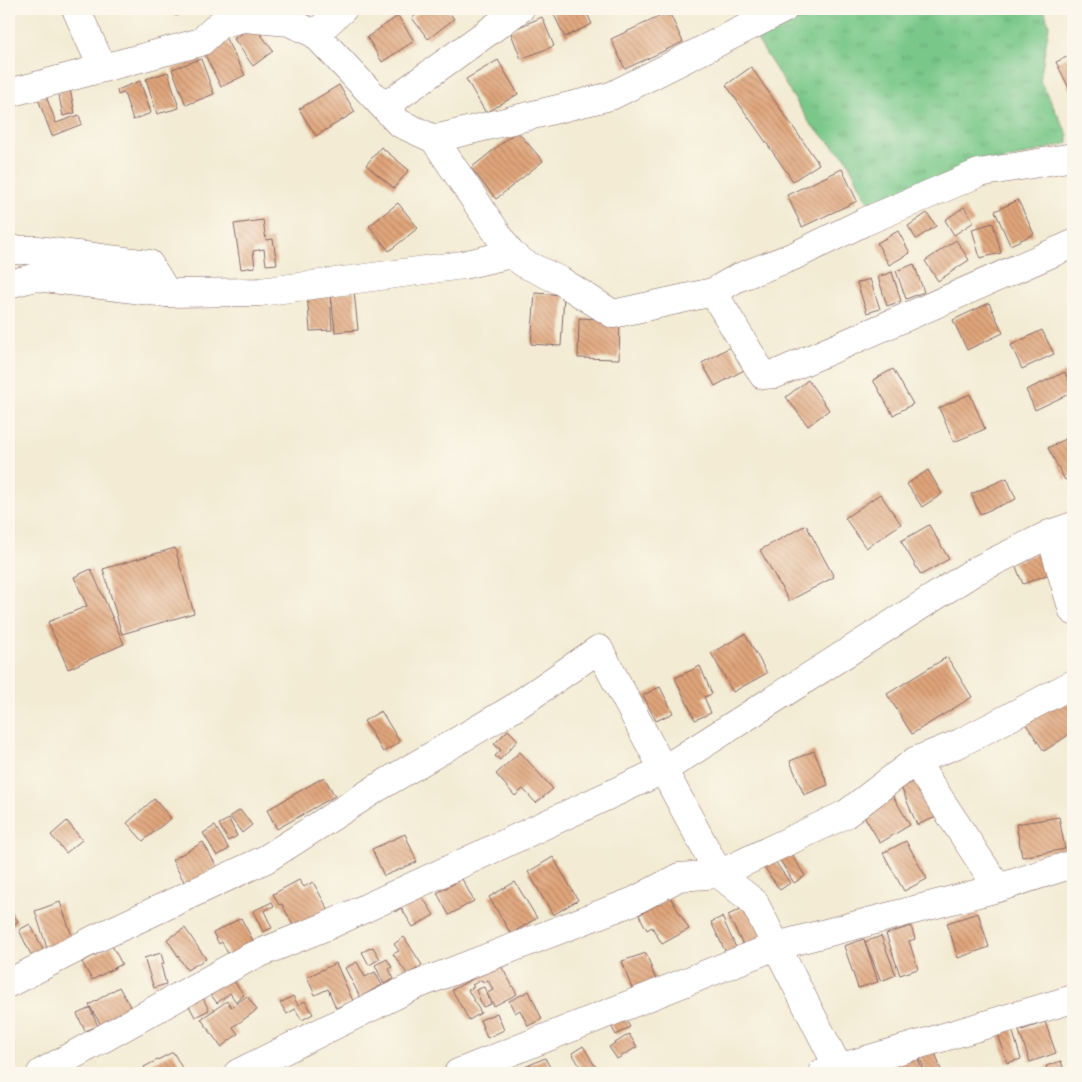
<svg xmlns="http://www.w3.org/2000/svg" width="1082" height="1082" font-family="'Libre Bodoni',serif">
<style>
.grass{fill:url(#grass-tufts);stroke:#62745a}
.building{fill:url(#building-back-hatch)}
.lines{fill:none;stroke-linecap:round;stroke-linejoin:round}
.minor-casing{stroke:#856666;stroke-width:29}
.minor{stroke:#fff;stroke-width:28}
</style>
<defs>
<pattern id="grass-tufts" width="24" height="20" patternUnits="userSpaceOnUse" patternTransform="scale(1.25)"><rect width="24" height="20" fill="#79c889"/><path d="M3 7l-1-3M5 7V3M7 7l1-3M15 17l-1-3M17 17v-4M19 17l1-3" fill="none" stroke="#6aab76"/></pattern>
<pattern id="building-back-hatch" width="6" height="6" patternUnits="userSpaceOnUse" patternTransform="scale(1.25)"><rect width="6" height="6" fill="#e0a67c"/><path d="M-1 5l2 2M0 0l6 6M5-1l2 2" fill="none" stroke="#b88766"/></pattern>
</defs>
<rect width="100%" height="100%" fill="#fbf7ec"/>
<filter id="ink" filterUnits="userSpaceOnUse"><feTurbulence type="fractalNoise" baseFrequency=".02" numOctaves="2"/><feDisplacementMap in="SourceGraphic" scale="10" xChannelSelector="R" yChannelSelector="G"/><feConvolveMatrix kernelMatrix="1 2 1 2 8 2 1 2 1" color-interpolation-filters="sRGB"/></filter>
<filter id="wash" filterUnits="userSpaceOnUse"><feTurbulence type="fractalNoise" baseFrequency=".0096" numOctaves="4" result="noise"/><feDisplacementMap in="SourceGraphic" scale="20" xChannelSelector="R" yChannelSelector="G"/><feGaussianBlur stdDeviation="1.12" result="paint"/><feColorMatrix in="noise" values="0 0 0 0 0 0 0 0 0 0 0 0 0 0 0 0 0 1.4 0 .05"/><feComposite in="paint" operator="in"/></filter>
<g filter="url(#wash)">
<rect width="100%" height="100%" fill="#f3ebd3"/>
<!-- grass -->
<path class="grass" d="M808 9H1044L1049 25 1040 81 1068 135V143L943 177 868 202 846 158 811 125 756 38 810 14Z"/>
<g id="blocks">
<!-- building -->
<g class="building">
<path d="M171 9H189L176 16Z"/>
<path d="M424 9H447L454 19 428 39 412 18Z"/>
<path d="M551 9H585L592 24 565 37Z"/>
<path d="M669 12 683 42 625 69 611 39Z"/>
<path d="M398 16 414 41 382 62 367 37Z"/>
<path d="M542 17 554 46 521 59 510 31Z"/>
<path d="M254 25 273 51 253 66 234 39Z"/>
<path d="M225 37 245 75 221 87 202 49Z"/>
<path d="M1073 54V88L1070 90 1056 62Z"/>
<path d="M201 59 214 94 186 105 172 69Z"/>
<path d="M498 60 518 94 486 113 466 79Z"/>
<path d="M751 67 819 164 793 181 726 85Z"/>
<path d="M168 72 179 108 157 114 146 79Z"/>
<path d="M140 81 151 113 133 120 124 93 118 95 117 90Z"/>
<path d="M339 85 355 112 316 136 299 109Z"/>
<path d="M70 89 75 113 63 116 58 91Z"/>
<path d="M46 96 56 123 79 115 82 124 52 136 38 99Z"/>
<path d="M517 131 543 161 496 199 471 168Z"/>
<path d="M381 147 409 170 394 188 366 165Z"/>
<path d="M842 169 857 201 802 227 787 195Z"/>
<path d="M1018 200 1034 234 1010 245 995 211Z"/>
<path d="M398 203 418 228 389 251 369 226Z"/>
<path d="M964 207 974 222 954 235 945 220Z"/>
<path d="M927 213 936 226 916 239 908 226Z"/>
<path d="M263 220 266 240 273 239 277 264 266 265 264 249 253 251 255 267 241 269 234 224Z"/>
<path d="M993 223 1001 253 980 258 972 229Z"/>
<path d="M898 231 910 253 889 265 877 243Z"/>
<path d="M956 240 969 260 938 281 925 261Z"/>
<path d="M914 264 924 292 906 299 896 271Z"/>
<path d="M892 272 901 301 887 306 878 277Z"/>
<path d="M870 279 880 309 867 313 857 283Z"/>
<path d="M354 291 358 330 335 332 331 294Z"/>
<path d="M330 292 332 330 310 331 307 293Z"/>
<path d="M535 293 564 295 561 346 531 344Z"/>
<path d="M989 303 1003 333 967 350 953 320Z"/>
<path d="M579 318 620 320 619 359 578 358Z"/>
<path d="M1042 330 1054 354 1022 369 1011 345Z"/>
<path d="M730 347 744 370 715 386 702 363Z"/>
<path d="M893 369 913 404 893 415 873 380Z"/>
<path d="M1065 372 1073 392 1035 410 1026 390Z"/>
<path d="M808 380 829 410 808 426 786 397Z"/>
<path d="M970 394 985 429 954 442 939 408Z"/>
<path d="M1073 435V475L1065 480 1048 448Z"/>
<path d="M928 470 942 494 922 507 907 484Z"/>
<path d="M1007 478 1016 499 980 514 971 494Z"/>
<path d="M880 494 901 524 866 548 845 518Z"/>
<path d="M806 525 834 577 789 601 760 550Z"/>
<path d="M929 525 949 559 921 575 901 541Z"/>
<path d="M175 548 194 613 122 634 103 569Z"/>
<path d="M1043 551 1052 573 1023 584 1014 562Z"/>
<path d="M91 569 124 644 68 669 48 622 87 606 74 577Z"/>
<path d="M745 634 767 673 733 692 711 653Z"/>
<path d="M947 657 972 697 912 734 887 694Z"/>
<path d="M700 666 712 694 704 697 711 713 695 720 675 678Z"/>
<path d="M660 687 673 713 656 721 643 695Z"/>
<path d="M1068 694 1073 701V732L1044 751 1025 723Z"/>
<path d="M381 711 400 742 383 752 364 721Z"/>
<path d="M508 730 518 740 500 760 495 756 501 750 494 744Z"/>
<path d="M814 751 828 785 804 795 790 761Z"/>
<path d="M520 752 553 789 536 803 523 789 515 796 496 774Z"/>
<path d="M324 777 335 796 277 829 267 810Z"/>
<path d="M923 778 939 816 917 825 901 787Z"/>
<path d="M893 796 910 825 880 843 863 814Z"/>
<path d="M154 799 171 818 143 841 127 823Z"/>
<path d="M240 810 252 825 242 833 230 817Z"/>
<path d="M1059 817 1065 849 1022 857 1016 824Z"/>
<path d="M229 819 237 836 228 841 219 824Z"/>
<path d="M67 821 82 840 66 853 51 835Z"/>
<path d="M215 826 229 849 217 856 203 833Z"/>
<path d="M405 834 417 862 384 876 372 849Z"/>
<path d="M906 841 927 879 904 891 883 853Z"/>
<path d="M203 842 217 867 186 885 172 860Z"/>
<path d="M786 845 805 876 794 883 775 852Z"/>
<path d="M770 854 790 883 780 890 760 861Z"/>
<path d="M553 857 578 900 553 915 528 872Z"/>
<path d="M462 879 474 901 449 915 437 893Z"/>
<path d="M299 880 304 887 313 882 330 913 296 931 282 904 279 905 273 894Z"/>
<path d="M515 882 537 918 511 934 489 897Z"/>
<path d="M418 890 434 915 413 927 401 908 395 912 391 906Z"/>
<path d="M670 897 689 929 662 944 652 927 647 930 639 915Z"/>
<path d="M60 902 73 939 47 948 35 911Z"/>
<path d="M272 902 274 906 264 911 272 928 263 932 253 911Z"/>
<path d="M747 906 768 940 746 951 728 915Z"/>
<path d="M9 909 18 921 9 929Z"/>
<path d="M978 913 989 947 958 958 947 923Z"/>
<path d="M722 917 739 954 729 959 711 922Z"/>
<path d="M241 918 257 948 232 961 222 942 219 944 213 933Z"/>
<path d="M30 924 44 951 32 957 19 930Z"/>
<path d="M911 926 915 939 909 941 918 969 900 975 886 934Z"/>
<path d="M185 928 206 959 187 970 167 939Z"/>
<path d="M881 936 896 975 881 981 865 942Z"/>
<path d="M404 937 422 965 408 975 393 954 399 951 394 944Z"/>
<path d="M864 939 878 982 858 988 844 946Z"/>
<path d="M112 946 122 964 92 980 82 962Z"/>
<path d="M373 947 380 959 369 965 362 952Z"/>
<path d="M161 953 164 964 161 965 166 984 154 988 144 958Z"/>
<path d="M646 953 657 983 633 992 622 961Z"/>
<path d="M387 959 392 967 389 969 394 979 384 984 375 965Z"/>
<path d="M357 962 365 977 375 972 382 985 360 997 345 968Z"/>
<path d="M336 963 353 1001 336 1008 328 989 315 995 307 977Z"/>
<path d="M500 964 517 994 494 1006 487 993 493 990 488 980 483 982 482 980 472 985 474 987 468 990 481 1013 469 1020 452 990Z"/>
<path d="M228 973 244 995 236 1002 230 993 217 1003 206 988Z"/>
<path d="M119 987 131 1008 101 1025 89 1005Z"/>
<path d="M484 987 491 1004 483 1007 476 990Z"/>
<path d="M529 991 542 1019 528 1026 520 1010 515 1013 509 1001Z"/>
<path d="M200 992 209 1010 195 1017 186 1000Z"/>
<path d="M247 996 257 1010 233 1027 238 1034 221 1047 201 1019 227 1001 231 1007Z"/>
<path d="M293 996 298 1005 305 1001 313 1014 302 1020 295 1009 287 1014 280 1003Z"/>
<path d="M90 1008 98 1026 85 1031 77 1014Z"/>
<path d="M497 1013 504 1030 487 1038 480 1020Z"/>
<path d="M624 1017 630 1027 616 1035 610 1024Z"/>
<path d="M1045 1022 1056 1053 1030 1062 1019 1031Z"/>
<path d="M1012 1029 1021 1059 1007 1063 998 1033Z"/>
<path d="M629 1034 637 1047 617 1059 609 1047Z"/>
<path d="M583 1046 598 1071 595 1073H584L572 1053Z"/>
<path d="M173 1052 185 1073H147L144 1067Z"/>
<path d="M935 1052 942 1073H925L920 1056Z"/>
<path d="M917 1054 923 1073H873L872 1070Z"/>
<path d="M545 1058 553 1073H528L525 1067Z"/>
<path d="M1061 1061 1065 1073H1048L1046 1066Z"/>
</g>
</g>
</g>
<g filter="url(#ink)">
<use href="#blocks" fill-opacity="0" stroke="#856666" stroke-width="1"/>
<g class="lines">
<defs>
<g id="minor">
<path d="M76 9 102 67"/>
<path d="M315 34 343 9"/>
<path d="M9 93 201 42 220 24 244 18 289 22 315 34 399 123 434 139 511 254"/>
<path d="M385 106 520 9"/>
<path d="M434 139 611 96 784 9"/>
<path d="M9 250H37L149 264 167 293"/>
<path d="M9 284 36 277 167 293 260 292 463 265 511 254 525 264 561 281 613 314 713 292 737 278 794 256 864 222 979 173 1073 157"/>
<path d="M713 292 763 375 776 374 1073 244"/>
<path d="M1050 534 1073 611"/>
<path d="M915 761 998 888"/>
<path d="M9 983 95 939 266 859 377 788 512 709 599 649 719 874 754 902 841 1073"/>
<path d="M41 1073 248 958 327 926 663 770 975 571 1050 534 1073 526"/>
<path d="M238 1073 414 986 634 901 679 877 719 874 846 814 915 761 960 743 1073 684"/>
<path d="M458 1073 776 946 998 888 1073 864"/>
<path d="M822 1073 1073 999"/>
</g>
</defs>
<!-- minor casing -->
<use href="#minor" class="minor-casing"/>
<!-- minor -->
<use href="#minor" class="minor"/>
</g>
</g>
<!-- margin -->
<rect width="1082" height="1082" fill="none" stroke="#fbf7ec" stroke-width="30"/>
</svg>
